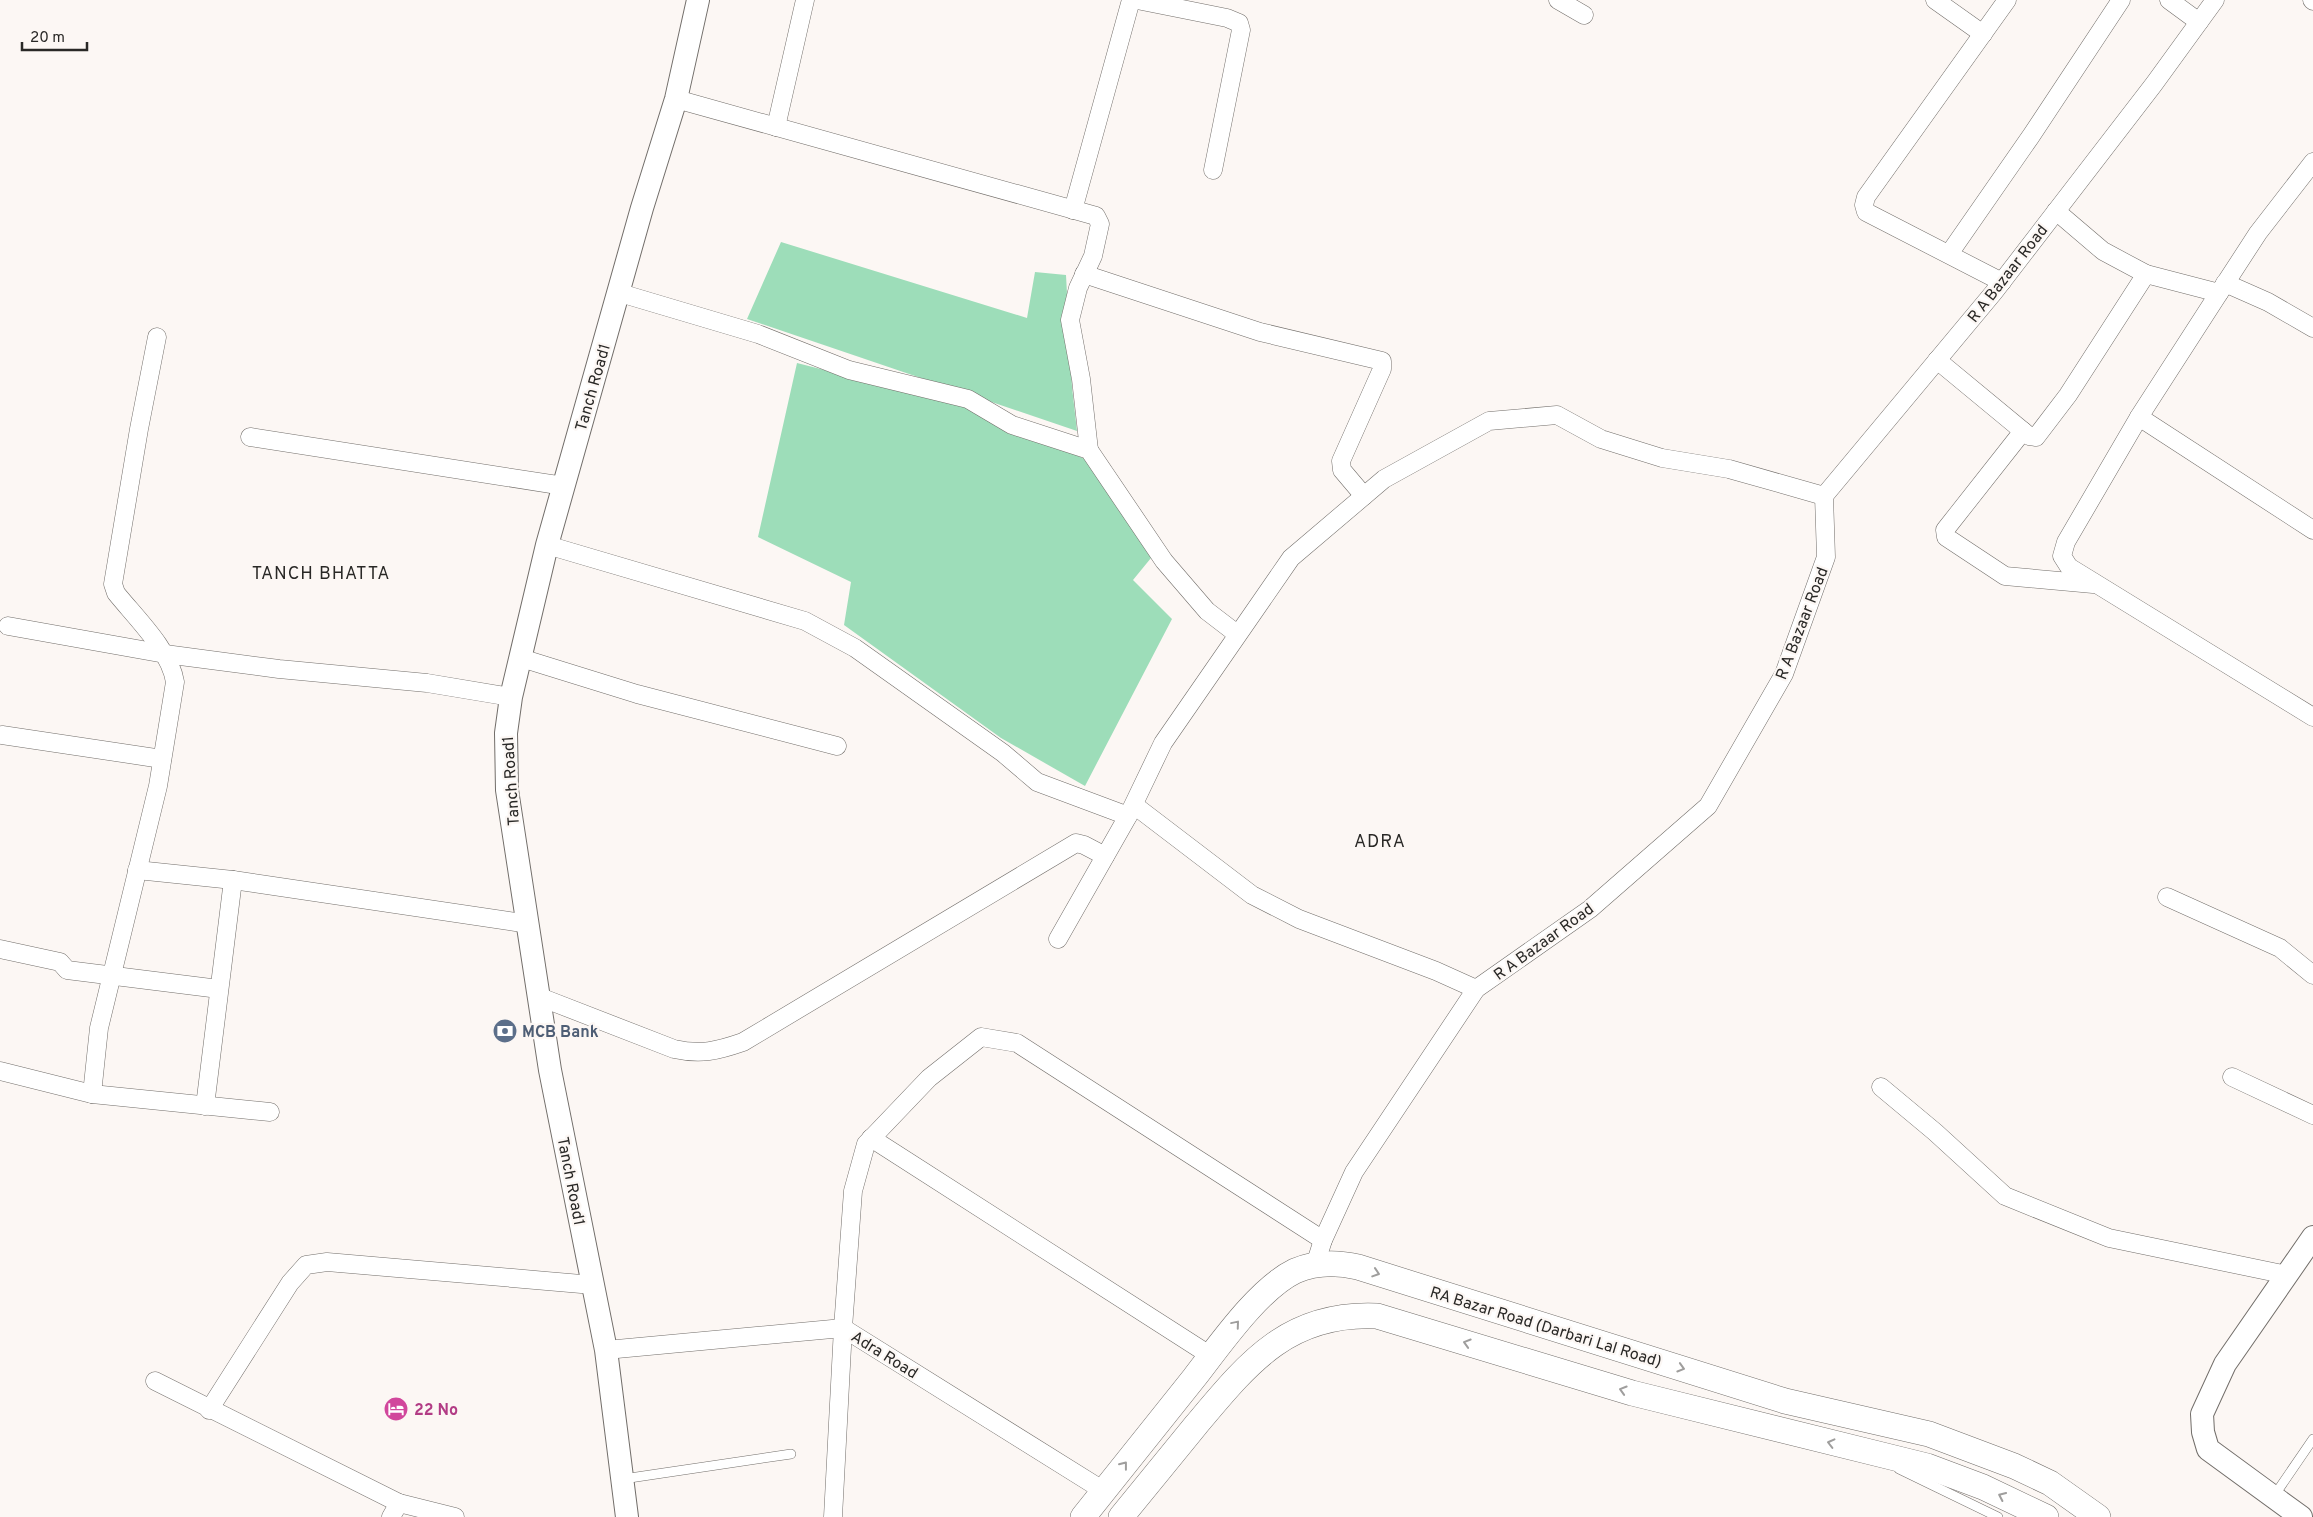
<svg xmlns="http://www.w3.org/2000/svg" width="2313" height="1517" font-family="Overpass,sans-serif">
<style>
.green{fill:#9dddb9}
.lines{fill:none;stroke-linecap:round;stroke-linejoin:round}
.service-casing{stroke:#726e6a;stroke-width:10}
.minor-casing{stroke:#726e6a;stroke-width:19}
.tertiary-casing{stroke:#726e6a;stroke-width:24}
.secondary-casing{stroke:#726e6a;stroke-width:26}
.service{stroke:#fff;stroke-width:9}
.minor{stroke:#fff;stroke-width:18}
.tertiary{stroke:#fff;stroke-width:22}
.secondary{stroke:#fff;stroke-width:25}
.oneway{stroke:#9f9e9d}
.labels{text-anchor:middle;stroke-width:4.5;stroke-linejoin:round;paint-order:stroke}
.street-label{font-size:16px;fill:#292826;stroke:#fcf7f4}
.service-label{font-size:16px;font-weight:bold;fill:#4e5e75;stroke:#fcf7f4;text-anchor:start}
.hotel-label{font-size:16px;font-weight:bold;fill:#b23c85;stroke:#fcf7f4;text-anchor:start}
.neighbourhood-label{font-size:18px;letter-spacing:1px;fill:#292826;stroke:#fcf7f4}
</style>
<rect width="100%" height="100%" fill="#fcf7f4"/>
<!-- green -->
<g class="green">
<path d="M781 242 1027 318 1035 272 1066 275 1072 387 1077 431 747 319Z"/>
<path d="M797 363 966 406 1087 460 1151 558 1133 580 1172 619 1085 786 1001 738 844 625 851 582 758 537Z"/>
</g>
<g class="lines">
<defs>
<g id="service">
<path d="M1899 1469 1998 1517"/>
<path d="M623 1479 791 1454"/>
<path d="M2274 1496 2313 1439"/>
</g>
<g id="minor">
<path d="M1137 0 1227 18 1239 23 1241 30 1213 170"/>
<path d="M1558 0 1584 15"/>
<path d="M1935 0 1983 34"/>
<path d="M2169 0 2199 22"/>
<path d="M2312 0 2313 1"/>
<path d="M676 99 1096 216 1100 224 1093 256 1078 288 1070 320 1081 379 1089 450"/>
<path d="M776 127 805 0"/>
<path d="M2313 162 2258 233 2219 293 2139 417 2066 542 2062 556 2069 567 2313 717"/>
<path d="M1073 210 1131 0"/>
<path d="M2056 211 2103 251 2146 274 2219 293"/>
<path d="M1949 254 2031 136 2121 0"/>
<path d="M1084 274 1260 332 1382 361V369L1341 461 1342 470 1364 496"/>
<path d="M2002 282 1866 212 1864 205 1866 197 2007 0"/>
<path d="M2225 283 2268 302 2313 328"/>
<path d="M620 293 758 334 849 370 968 399 1012 425 1089 450 1164 561 1207 611 1237 634"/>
<path d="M1937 360 2029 436 2036 437 2068 395 2146 274"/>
<path d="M2139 417 2313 530"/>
<path d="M2023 431 1945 530 1946 537 2005 576 2093 584"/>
<path d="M250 437 564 486"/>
<path d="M547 545 805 621 855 648 1003 753 1037 782 1128 816"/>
<path d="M8 626 165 654 279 669 427 683 511 697"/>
<path d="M521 658 637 694 837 746"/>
<path d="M2 735 162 759"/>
<path d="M1134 805 1252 895 1299 919 1436 971 1476 989"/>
<path d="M137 870 233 880 529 924"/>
<path d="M2167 897 2280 948 2313 975"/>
<path d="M1058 939 1128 816 1163 743 1291 558 1384 479 1489 421 1557 415 1601 439 1662 458 1729 469 1824 496"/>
<path d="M0 949 60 962 67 970 219 989"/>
<path d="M540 997 674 1049C701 1055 717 1051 743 1042L1076 843 1084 845 1105 856"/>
<path d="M0 1071 92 1094 270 1112"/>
<path d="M2232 1077 2313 1115"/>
<path d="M1881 1087 1935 1132 2005 1196 2109 1238 2287 1275"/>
<path d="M92 1094 99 1028 158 786 175 682C170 650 136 618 116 593L113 584 139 429 157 337"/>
<path d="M205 1106 233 880"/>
<path d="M871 1138 1211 1356"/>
<path d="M1315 1265 1323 1240 1354 1172 1476 989 1590 909 1708 806 1784 674 1826 557 1824 496 1994 292 2154 84 2215 0"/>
<path d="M606 1350 843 1328 1104 1491"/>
<path d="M155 1381 399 1503 455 1517"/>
<path d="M209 1410 290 1283 306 1265 327 1262 593 1285"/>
<path d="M391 1517 399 1503"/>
<path d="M833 1517 843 1328 853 1191 866 1144 929 1078 981 1037 1017 1043 1323 1240"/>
</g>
<g id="tertiary">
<path d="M627 1517 606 1350 550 1070 507 790 506 733 511 697 547 545 642 208 676 99 698 0"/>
<path d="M2301 1517 2208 1449 2203 1432 2202 1414 2225 1364 2313 1237"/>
</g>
<g id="secondary">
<path d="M1083 1517C1120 1471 1157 1424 1194 1378 1219 1346 1258 1289 1295 1271 1316 1262 1336 1262 1358 1267L1785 1401 1929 1434 2014 1466 2050 1483 2098 1517"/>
<path d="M1121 1517C1146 1486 1171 1456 1196 1425 1248 1363 1288 1312 1377 1316L1632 1393 1927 1466 1983 1487 2046 1517"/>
</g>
</defs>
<!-- service casing -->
<use href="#service" class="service-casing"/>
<!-- minor casing -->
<use href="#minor" class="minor-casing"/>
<!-- tertiary casing -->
<use href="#tertiary" class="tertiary-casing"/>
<!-- secondary casing -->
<use href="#secondary" class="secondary-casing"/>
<!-- service -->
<use href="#service" class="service"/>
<!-- minor -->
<use href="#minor" class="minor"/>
<!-- tertiary -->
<use href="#tertiary" class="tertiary"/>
<!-- secondary -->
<use href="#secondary" class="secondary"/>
</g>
<!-- one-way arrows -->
<defs><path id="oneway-chevron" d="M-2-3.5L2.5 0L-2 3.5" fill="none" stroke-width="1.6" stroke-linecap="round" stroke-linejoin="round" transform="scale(1.25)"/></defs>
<g class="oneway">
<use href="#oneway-chevron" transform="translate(1376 1273) rotate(18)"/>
<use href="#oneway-chevron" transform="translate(1236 1324) rotate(-50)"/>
<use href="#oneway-chevron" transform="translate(1467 1343) rotate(-163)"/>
<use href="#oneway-chevron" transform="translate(1681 1368) rotate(17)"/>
<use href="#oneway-chevron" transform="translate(1623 1390) rotate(-163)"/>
<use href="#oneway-chevron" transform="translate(1831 1443) rotate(-166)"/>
<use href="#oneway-chevron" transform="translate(1124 1465) rotate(-52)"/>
<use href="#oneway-chevron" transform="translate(2002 1496) rotate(-155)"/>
</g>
<!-- icons -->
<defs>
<symbol id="bank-disc" viewBox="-11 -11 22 22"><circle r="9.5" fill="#5c6f8a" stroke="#fcf7f4"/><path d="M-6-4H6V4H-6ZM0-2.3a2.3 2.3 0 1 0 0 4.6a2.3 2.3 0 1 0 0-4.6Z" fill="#fff"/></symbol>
<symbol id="hotel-disc" viewBox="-11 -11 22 22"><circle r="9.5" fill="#d1479c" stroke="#fcf7f4"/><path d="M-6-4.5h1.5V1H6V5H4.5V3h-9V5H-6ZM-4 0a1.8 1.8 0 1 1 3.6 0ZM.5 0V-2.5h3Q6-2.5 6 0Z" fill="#fff"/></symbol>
</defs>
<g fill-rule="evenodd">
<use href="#bank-disc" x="491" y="1017" width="28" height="28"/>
<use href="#hotel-disc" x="382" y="1395" width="28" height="28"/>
</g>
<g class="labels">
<!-- street labels -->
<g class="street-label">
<text transform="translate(2007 273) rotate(-52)" y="6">R A Bazaar Road</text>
<text transform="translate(592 387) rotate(-74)" y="6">Tanch Road1</text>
<text transform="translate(1801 623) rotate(-69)" y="6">R A Bazaar Road</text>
<text transform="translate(510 781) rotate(-94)" y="6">Tanch Road1</text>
<text transform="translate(1543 941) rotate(-36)" y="6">R A Bazaar Road</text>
<text transform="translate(572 1181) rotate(79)" y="6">Tanch Road1</text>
<text transform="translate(1546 1326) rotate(17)" y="6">RA Bazar Road (Darbari Lal Road)</text>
<text transform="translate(885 1354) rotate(32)" y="6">Adra Road</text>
</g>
<!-- service labels -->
<g class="service-label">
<text x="522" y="1037">MCB Bank</text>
</g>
<!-- hotel labels -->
<g class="hotel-label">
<text x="414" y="1415">22 No</text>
</g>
<!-- neighbourhood labels -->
<g class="neighbourhood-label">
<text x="321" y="579">TANCH BHATTA</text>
<text x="1380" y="847">ADRA</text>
</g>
</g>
<!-- scale -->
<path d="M22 42v8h65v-8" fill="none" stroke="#292826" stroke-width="2.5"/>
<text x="30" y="42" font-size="15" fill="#292826" stroke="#fcf7f4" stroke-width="4" paint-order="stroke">20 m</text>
</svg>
